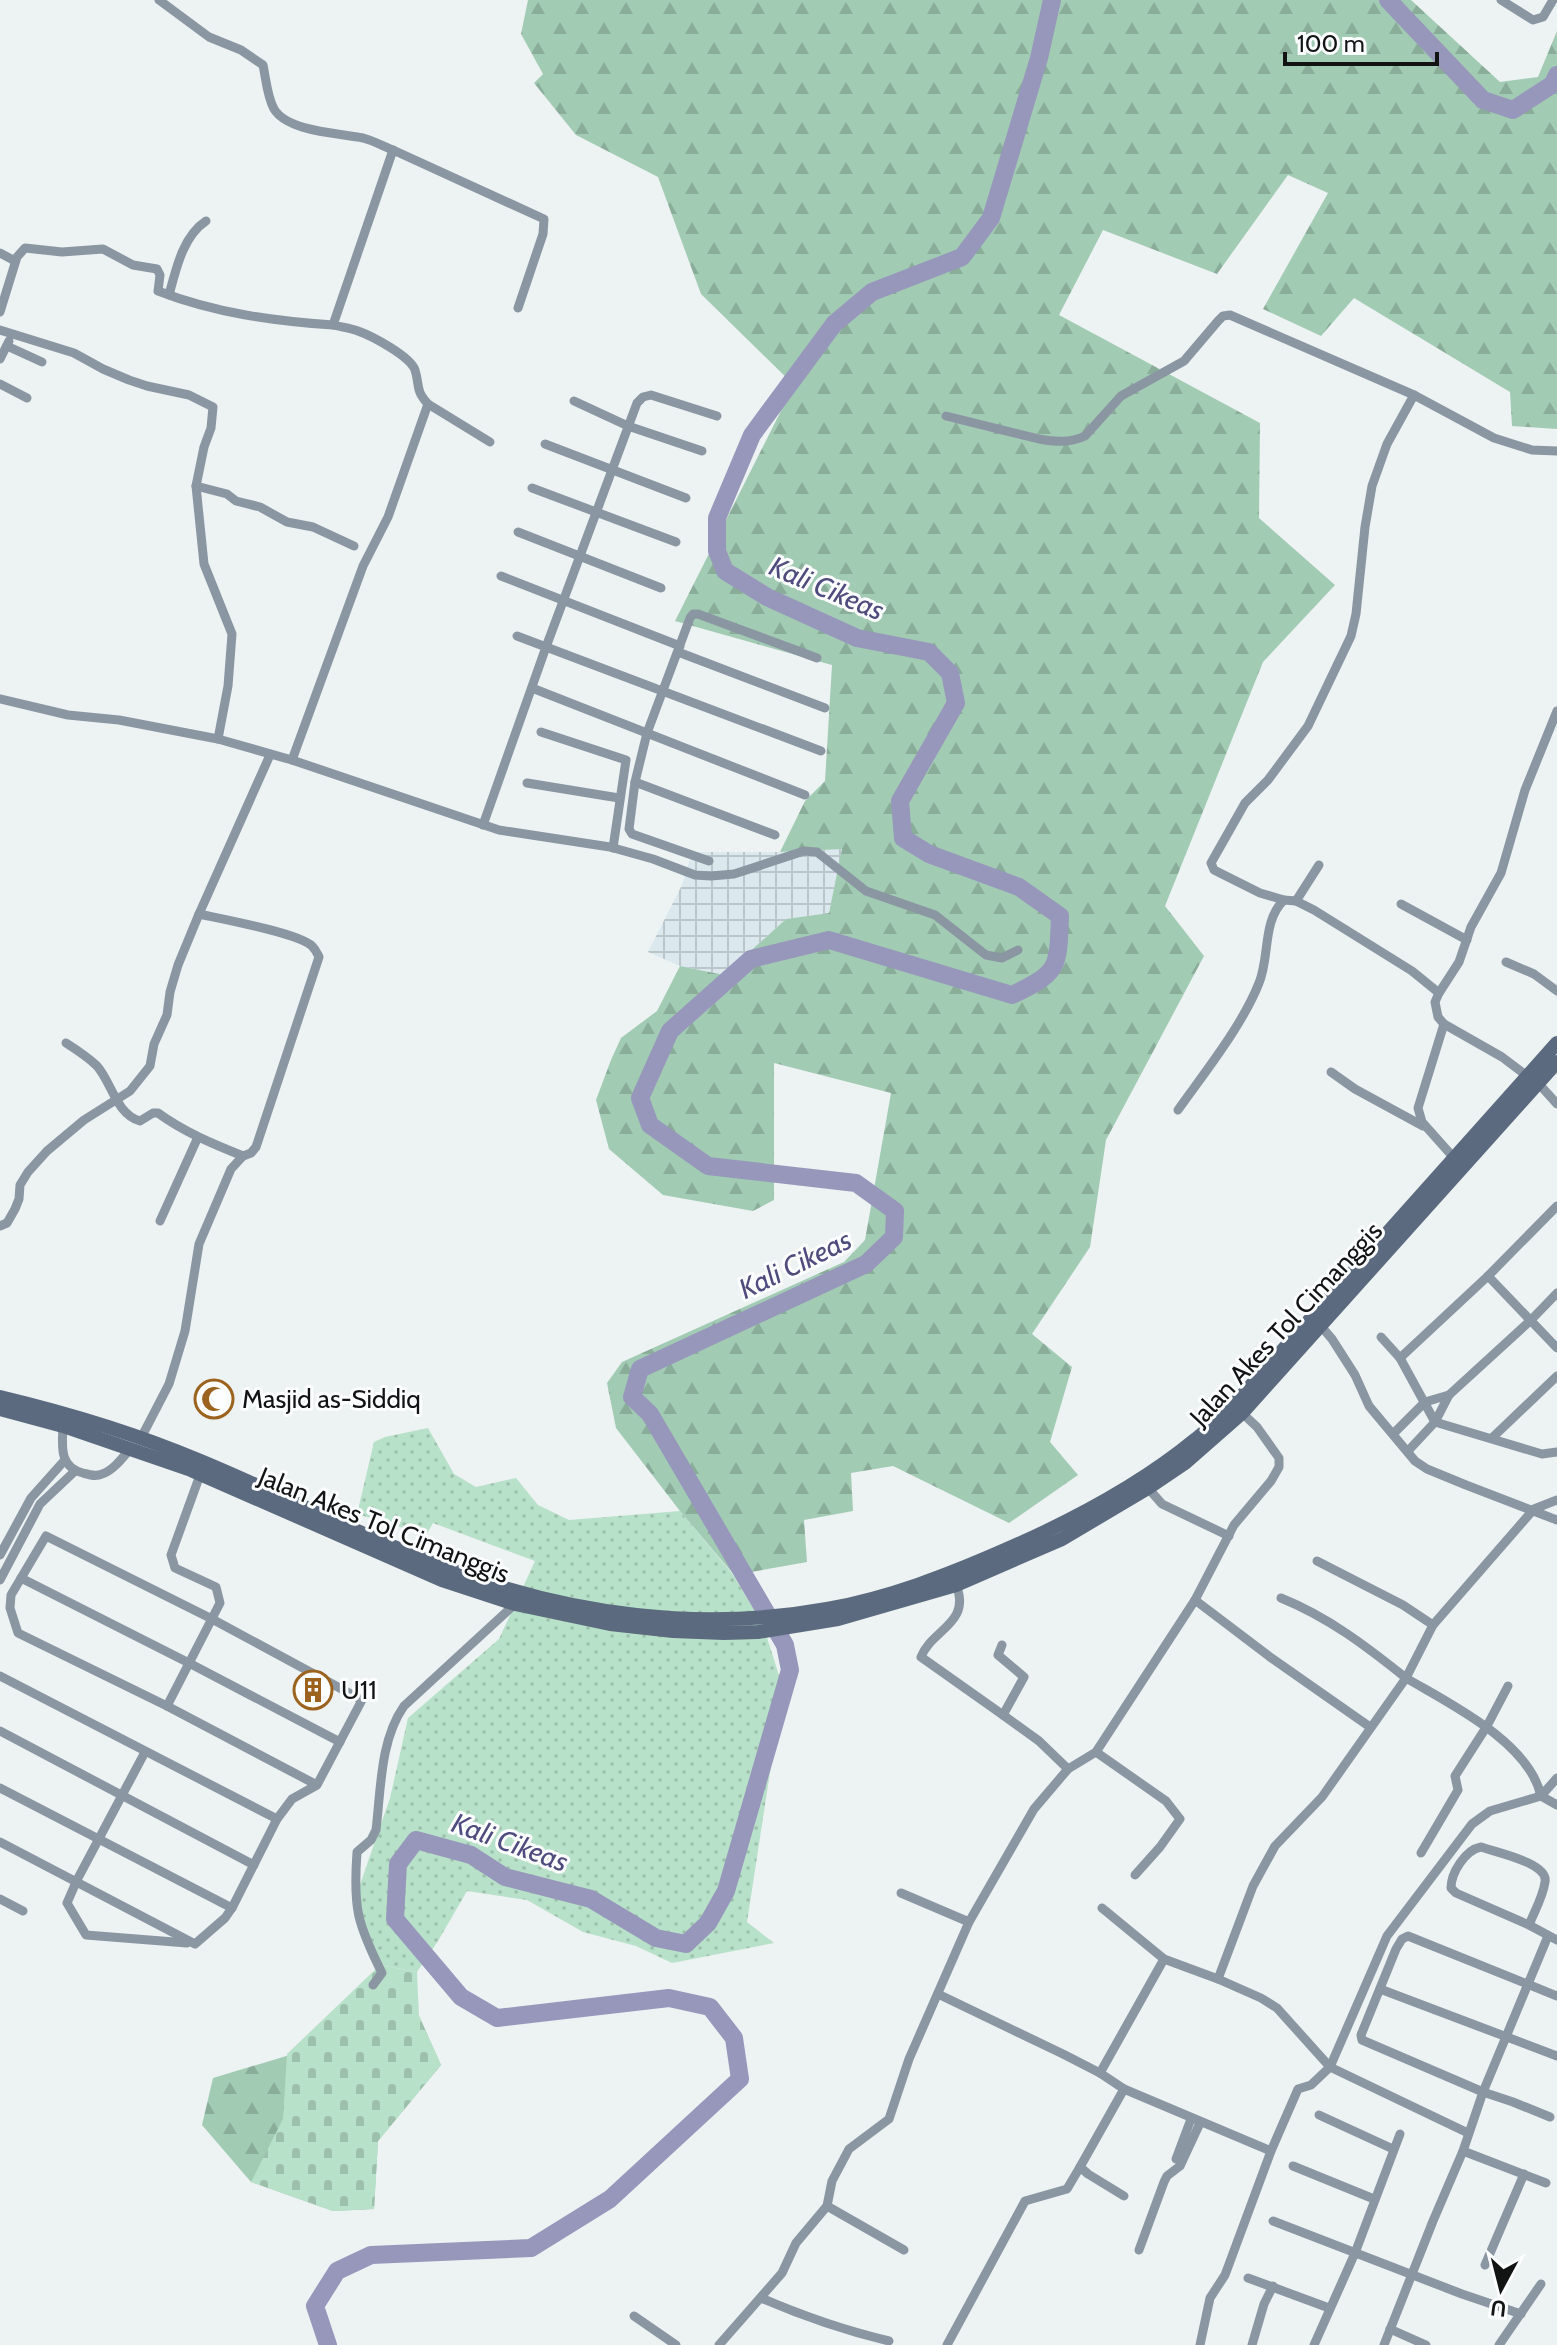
<svg xmlns="http://www.w3.org/2000/svg" width="1557" height="2345" font-family="Cabin,sans-serif">
<style>
.industrial{fill:url(#industrial-grid)}
.grass{fill:url(#grass-dots)}
.forest{fill:url(#forest-firs)}
.cemetery{fill:url(#cemetery-stones)}
.lines{fill:none;stroke-linecap:round;stroke-linejoin:round}
.river{stroke:#9796bb;stroke-width:18}
.street{stroke:#8b96a3;stroke-width:9}
.secondary{stroke:#5b6a7e;stroke-width:14}
.labels{text-anchor:middle;stroke-width:6;stroke-linejoin:round;paint-order:stroke}
.street-label{font-size:26px;fill:#121414;stroke:#fdfeff}
.poi-label{font-size:26px;fill:#121414;stroke:#fdfeff;text-anchor:start}
.water-label{font-size:28px;font-style:italic;fill:#4e4b7e;stroke:#fdfeff}
</style>
<defs>
<pattern id="industrial-grid" width="8" height="8" patternUnits="userSpaceOnUse" patternTransform="scale(2)"><rect width="8" height="8" fill="#dbe8ed"/><path d="M0 4h8M4 0v8" fill="none" stroke="#bbc6ca"/></pattern>
<pattern id="grass-dots" width="8" height="8" patternUnits="userSpaceOnUse" patternTransform="scale(2)"><rect width="8" height="8" fill="#b8e1c9"/><path d="M2 2h.1M6 6h.1" fill="none" stroke="#9dc0ac" stroke-width="1.8" stroke-linecap="round"/></pattern>
<pattern id="forest-firs" width="22" height="20" patternUnits="userSpaceOnUse" patternTransform="scale(2)"><rect width="22" height="20" fill="#a2cbb4"/><path d="M5 1l3.5 6h-7zM16 11l3.5 6h-7z" fill="#8aad9a"/></pattern>
<pattern id="cemetery-stones" width="16" height="16" patternUnits="userSpaceOnUse" patternTransform="scale(2)"><rect width="16" height="16" fill="#b8e1c9"/><path d="M2 7V4a2 2 0 0 1 4 0v3zM10 15v-3a2 2 0 0 1 4 0v3z" fill="#9dc0ac"/></pattern>
</defs>
<rect width="100%" height="100%" fill="#edf2f3"/>
<!-- industrial -->
<path class="industrial" d="M843 848 829 913 786 919 724 975 680 966 648 952 682 885 692 852H780Z"/>
<!-- grass -->
<path class="grass" d="M428 1428 454 1474 476 1487 516 1478 538 1505 569 1520 680 1511 734 1576 763 1625 783 1688 747 1922 774 1943 672 1963 636 1946 583 1932 527 1900 467 1891 438 1941 417 1972 380 1965 354 1902 390 1798 408 1718 499 1639 535 1561 433 1523 426 1535 357 1514 374 1442 385 1437Z"/>
<!-- forest -->
<g class="forest">
<path d="M528 0H1411L1500 82 1538 77 1557 31V429L1512 426 1510 392 1354 298 1321 336 1263 309 1328 193 1288 175 1217 274 1103 230 1059 315 1260 423 1259 518 1335 585 1263 662 1165 906 1204 956 1106 1140 1090 1247 1032 1334 1072 1367 1050 1442 1078 1475 1009 1523 893 1466 851 1473 853 1511 804 1520 807 1562 734 1575 680 1511 616 1428 607 1383 622 1362 844 1262 865 1240 891 1093 774 1063V1200L753 1211 663 1195 609 1149 596 1100 611 1060 621 1038 657 1011 680 966 724 975 786 919 829 913 842 849 780 852 805 801 825 781 832 665 675 621 794 385 701 294 658 177 576 135 534 83 543 74 521 34Z"/>
<path d="M419 2016 441 2065 378 2141 374 2209 333 2211 251 2182 202 2125 213 2078Z"/>
</g>
<!-- cemetery -->
<path class="cemetery" d="M380 1965 417 1972 419 2016 441 2065 378 2141 374 2209 333 2211 251 2182 283 2119 287 2054Z"/>
<g class="lines">
<!-- river -->
<g class="river">
<path d="M1388 0 1483 100 1513 110 1553 84 1557 75"/>
<path d="M328 2345 315 2306 337 2271 371 2255 531 2248 610 2199 740 2079 734 2038 710 2007 669 1998 497 2018 461 1997 395 1919 398 1864 416 1840 471 1855 505 1877 591 1899 656 1938 686 1944 708 1923 726 1891 790 1670 785 1645 650 1414 632 1397 640 1369 866 1264 894 1237 895 1211 856 1183 708 1166 650 1125 640 1098 670 1031 751 959 829 940 1012 995C1060 972 1058 968 1060 916L1019 887 929 854 903 838 900 801 956 703 950 673 929 652 857 638 767 597 725 571 717 551V518L752 435 834 324 872 292 962 257 991 218 1039 58 1052 0"/>
</g>
<!-- street -->
<g class="street">
<path d="M159 0 209 37 241 50 263 65C266 79 267 96 274 109 288 132 339 133 363 138 374 141 383 146 393 150L333 325C341 327 350 328 358 331 372 336 410 356 415 370 420 386 415 390 428 404L388 517 363 566 292 760"/>
<path d="M1501 0 1533 20 1543 17 1553 0"/>
<path d="M393 150 544 219 543 234 518 308"/>
<path d="M0 253 15 261"/>
<path d="M169 295C176 269 183 236 206 221"/>
<path d="M0 312 17 257 25 248 62 252 103 249 133 265 157 269 160 275 158 291C215 313 273 321 333 325"/>
<path d="M0 330 74 353 103 369 129 380 147 386 189 395 213 407 211 428 204 447 196 486 204 564 232 634 228 686 218 739"/>
<path d="M7 346 42 362"/>
<path d="M0 359 9 341"/>
<path d="M0 384 27 398"/>
<path d="M1414 395 1387 444 1372 486 1365 527 1356 614 1351 636 1308 726 1268 780 1245 803 1211 863 1214 870 1260 893 1284 900 1296 901 1314 910 1412 971 1439 993"/>
<path d="M574 401 628 426 702 451"/>
<path d="M428 404 490 442"/>
<path d="M946 416 1039 439C1055 442 1070 443 1085 436L1121 396 1184 361 1218 321 1223 316 1230 315 1414 395 1494 438 1532 450 1557 451"/>
<path d="M545 444 686 498"/>
<path d="M196 486 227 494 236 501 260 507 287 522 313 527 354 546"/>
<path d="M532 488 676 542"/>
<path d="M518 532 661 588"/>
<path d="M501 576 680 646"/>
<path d="M517 636 821 751"/>
<path d="M678 652 825 708"/>
<path d="M532 688 805 795"/>
<path d="M0 699 68 715 119 720 218 739 292 760 499 830 610 847 653 859 695 875 711 876 734 874 804 851 817 852 866 891 935 915 986 955 1002 958 1018 950"/>
<path d="M541 732 626 760 613 848"/>
<path d="M635 782 775 835"/>
<path d="M527 783 619 798"/>
<path d="M483 825 546 647 637 403 643 397 651 395 717 416"/>
<path d="M709 861 632 834 629 829 635 782 647 733 690 618 693 614H698L817 658"/>
<path d="M1296 901 1319 865"/>
<path d="M1401 904 1467 940"/>
<path d="M1506 962 1534 974 1557 991"/>
<path d="M1444 1024 1418 1108 1422 1122 1454 1158"/>
<path d="M66 1043C77 1050 88 1057 97 1066 112 1083 116 1114 140 1121L153 1113H158C184 1132 213 1144 243 1156"/>
<path d="M1331 1072 1355 1089 1423 1126"/>
<path d="M1527 1076 1502 1057 1444 1024 1438 1017 1435 1002 1439 993 1459 962 1471 927 1501 873 1525 790 1557 711"/>
<path d="M1539 1084 1557 1104"/>
<path d="M1178 1110C1205 1072 1242 1026 1259 983 1270 957 1262 921 1284 900"/>
<path d="M160 1221 198 1137"/>
<path d="M0 1226 7 1223 15 1209 19 1199 20 1185 28 1172 47 1151 84 1120 130 1091 150 1066 154 1044 167 1015 170 992 178 965 199 914"/>
<path d="M1488 1276 1557 1348"/>
<path d="M1320 1325 1332 1339 1355 1375 1369 1406 1415 1461 1427 1469 1466 1485 1557 1520"/>
<path d="M1381 1337 1400 1358 1435 1422 1542 1454 1557 1452"/>
<path d="M1400 1358 1488 1276 1557 1206"/>
<path d="M63 1426C62 1446 59 1467 83 1473 90 1475 96 1477 102 1474 114 1470 123 1457 131 1448"/>
<path d="M1393 1434 1425 1402 1449 1395"/>
<path d="M141 1438 169 1384 185 1331 199 1244 231 1169 243 1156 251 1153 256 1147 319 957C317 953 316 950 312 946 298 933 222 919 199 914L270 755"/>
<path d="M1492 1438 1557 1376"/>
<path d="M1408 1451 1435 1422 1449 1395 1531 1320 1557 1293"/>
<path d="M1148 1488 1162 1504 1229 1536"/>
<path d="M0 1555 31 1498 64 1461"/>
<path d="M1317 1561 1403 1605 1433 1625"/>
<path d="M21 1578 189 1663 340 1742"/>
<path d="M0 1580 40 1504 75 1471"/>
<path d="M956 1585C972 1623 931 1630 921 1657L1003 1715"/>
<path d="M1281 1598C1328 1617 1366 1646 1406 1678L1433 1625 1534 1509 1557 1500"/>
<path d="M1195 1600 1270 1657 1370 1727"/>
<path d="M1002 1645 998 1655 1024 1677 1003 1715 1039 1741 1068 1769"/>
<path d="M0 1676 277 1819"/>
<path d="M167 1706 220 1603 216 1587 175 1568 171 1555 200 1475"/>
<path d="M0 1731 254 1865"/>
<path d="M145 1752 77 1880 67 1903 86 1935 187 1943"/>
<path d="M1096 1752 1166 1801 1180 1819 1160 1847 1135 1875"/>
<path d="M0 1788 232 1908"/>
<path d="M0 1842 195 1944 225 1918 232 1908 277 1819 292 1799 317 1785 362 1700 212 1619 46 1536 11 1595 10 1608 18 1633 167 1706 317 1785"/>
<path d="M1421 1853 1458 1790 1455 1776 1487 1726 1508 1686"/>
<path d="M901 1893 969 1922"/>
<path d="M0 1899 23 1911"/>
<path d="M1102 1908 1164 1959 1218 1979 1253 1886 1275 1846 1322 1797 1406 1678C1450 1704 1529 1742 1541 1796L1557 1805"/>
<path d="M1529 1925 1456 1893 1451 1888C1451 1873 1465 1850 1481 1847 1495 1852 1549 1863 1545 1882 1543 1897 1534 1912 1529 1925L1557 1940"/>
<path d="M1218 1979 1261 1998 1277 2008 1330 2067 1468 2133"/>
<path d="M373 1985 382 1973C357 1923 353 1908 357 1852L371 1840 376 1830C381 1789 380 1740 404 1706L515 1604"/>
<path d="M1380 1989 1557 2056"/>
<path d="M938 1994 1063 2054 1100 2073 1124 2089 1271 2151"/>
<path d="M1100 2073 1164 1959"/>
<path d="M1319 2115 1393 2149"/>
<path d="M1550 2117 1513 2102 1483 2092 1362 2040 1361 2035 1396 1949 1402 1939 1408 1936 1557 1996"/>
<path d="M1463 2151 1546 2183"/>
<path d="M1176 2159 1191 2119"/>
<path d="M1293 2166 1374 2199"/>
<path d="M1124 2196 1088 2174 1080 2167 1124 2089"/>
<path d="M827 2206 904 2250"/>
<path d="M1273 2221 1462 2294 1521 2314"/>
<path d="M1139 2250 1164 2182 1167 2176 1180 2166 1200 2123"/>
<path d="M1485 2265 1524 2174"/>
<path d="M1248 2278 1329 2308"/>
<path d="M761 2298C805 2317 842 2330 889 2341"/>
<path d="M634 2316 676 2345"/>
<path d="M1390 2329 1426 2345"/>
<path d="M719 2345 782 2273 796 2243 827 2206 832 2181 849 2149 889 2119 909 2059 969 1922 1034 1809 1068 1769 1096 1752 1195 1600 1234 1525 1271 1481 1279 1467V1458L1257 1427 1242 1413"/>
<path d="M947 2345 1025 2201 1067 2189 1080 2167"/>
<path d="M1200 2345 1210 2298 1225 2275 1271 2151 1298 2089 1311 2085 1330 2067 1387 1936 1472 1824 1490 1811 1541 1796 1557 1778"/>
<path d="M1252 2345 1264 2304 1273 2286"/>
<path d="M1314 2345 1355 2253 1400 2134"/>
<path d="M1384 2345 1433 2221 1463 2151 1483 2092 1548 1936"/>
<path d="M1499 2345 1541 2284"/>
</g>
<!-- secondary -->
<g class="secondary">
<path d="M0 1397C67 1413 134 1433 198 1460 283 1495 365 1538 451 1570 570 1615 701 1632 827 1609 889 1598 948 1575 1005 1550 1072 1521 1139 1486 1196 1439 1212 1427 1226 1412 1240 1398L1557 1043"/>
<path d="M0 1409 63 1426 191 1470 442 1580 515 1604 610 1624 673 1631 724 1633 758 1632 838 1619 956 1585 1062 1539 1148 1488 1185 1463 1242 1413 1557 1062"/>
</g>
</g>
<!-- icons -->
<defs>
<symbol id="mosque-ring" viewBox="-11 -11 22 22"><circle r="9.5" fill="#fdfeff" stroke="#9b631e" stroke-width="1.5"/><path d="M3.5-4.9A6 6 0 1 0 3.5 4.9A5 5 0 1 1 3.5-4.9Z" fill="#9b631e"/></symbol>
<symbol id="building-ring" viewBox="-11 -11 22 22"><circle r="9.5" fill="#fdfeff" stroke="#9b631e" stroke-width="1.5"/><path d="M-4-6H4V6H1V3H-1V6H-4ZM-2.5-4.3h1.7v1.8h-1.7ZM.8-4.3h1.7v1.8H.8ZM-2.5-1h1.7V.8h-1.7ZM.8-1h1.7V.8H.8Z" fill="#9b631e"/></symbol>
</defs>
<g fill-rule="evenodd">
<use href="#mosque-ring" x="192" y="1377" width="44" height="44"/>
<use href="#building-ring" x="291" y="1668" width="44" height="44"/>
</g>
<g class="labels">
<!-- street labels -->
<g class="street-label">
<text transform="translate(1286 1324) rotate(-47)" y="9">Jalan Akes Tol Cimanggis</text>
<text transform="translate(384 1525) rotate(22)" y="9">Jalan Akes Tol Cimanggis</text>
</g>
<!-- poi labels -->
<g class="poi-label">
<text x="242" y="1408">Masjid as-Siddiq</text>
<text x="341" y="1699">U11</text>
</g>
<!-- water labels -->
<g class="water-label">
<text transform="translate(827 588) rotate(23)" y="10">Kali Cikeas</text>
<text transform="translate(795 1264) rotate(-26)" y="10">Kali Cikeas</text>
<text transform="translate(510 1842) rotate(20)" y="10">Kali Cikeas</text>
</g>
</g>
<!-- north arrow -->
<g transform="translate(1501 2289) rotate(187)" stroke="#fdfeff" stroke-width="6" paint-order="stroke">
<path d="M0-6L14 30L0 20L-14 30Z" fill="#121414"/>
<text y="-12" font-size="22" font-weight="bold" text-anchor="middle" fill="#121414">U</text>
</g>
<!-- scale -->
<path d="M1285 52v12h152v-12" fill="none" stroke="#121414" stroke-width="4"/>
<text x="1297" y="52" font-size="24" fill="#121414" stroke="#fdfeff" stroke-width="6" paint-order="stroke">100 m</text>
</svg>
